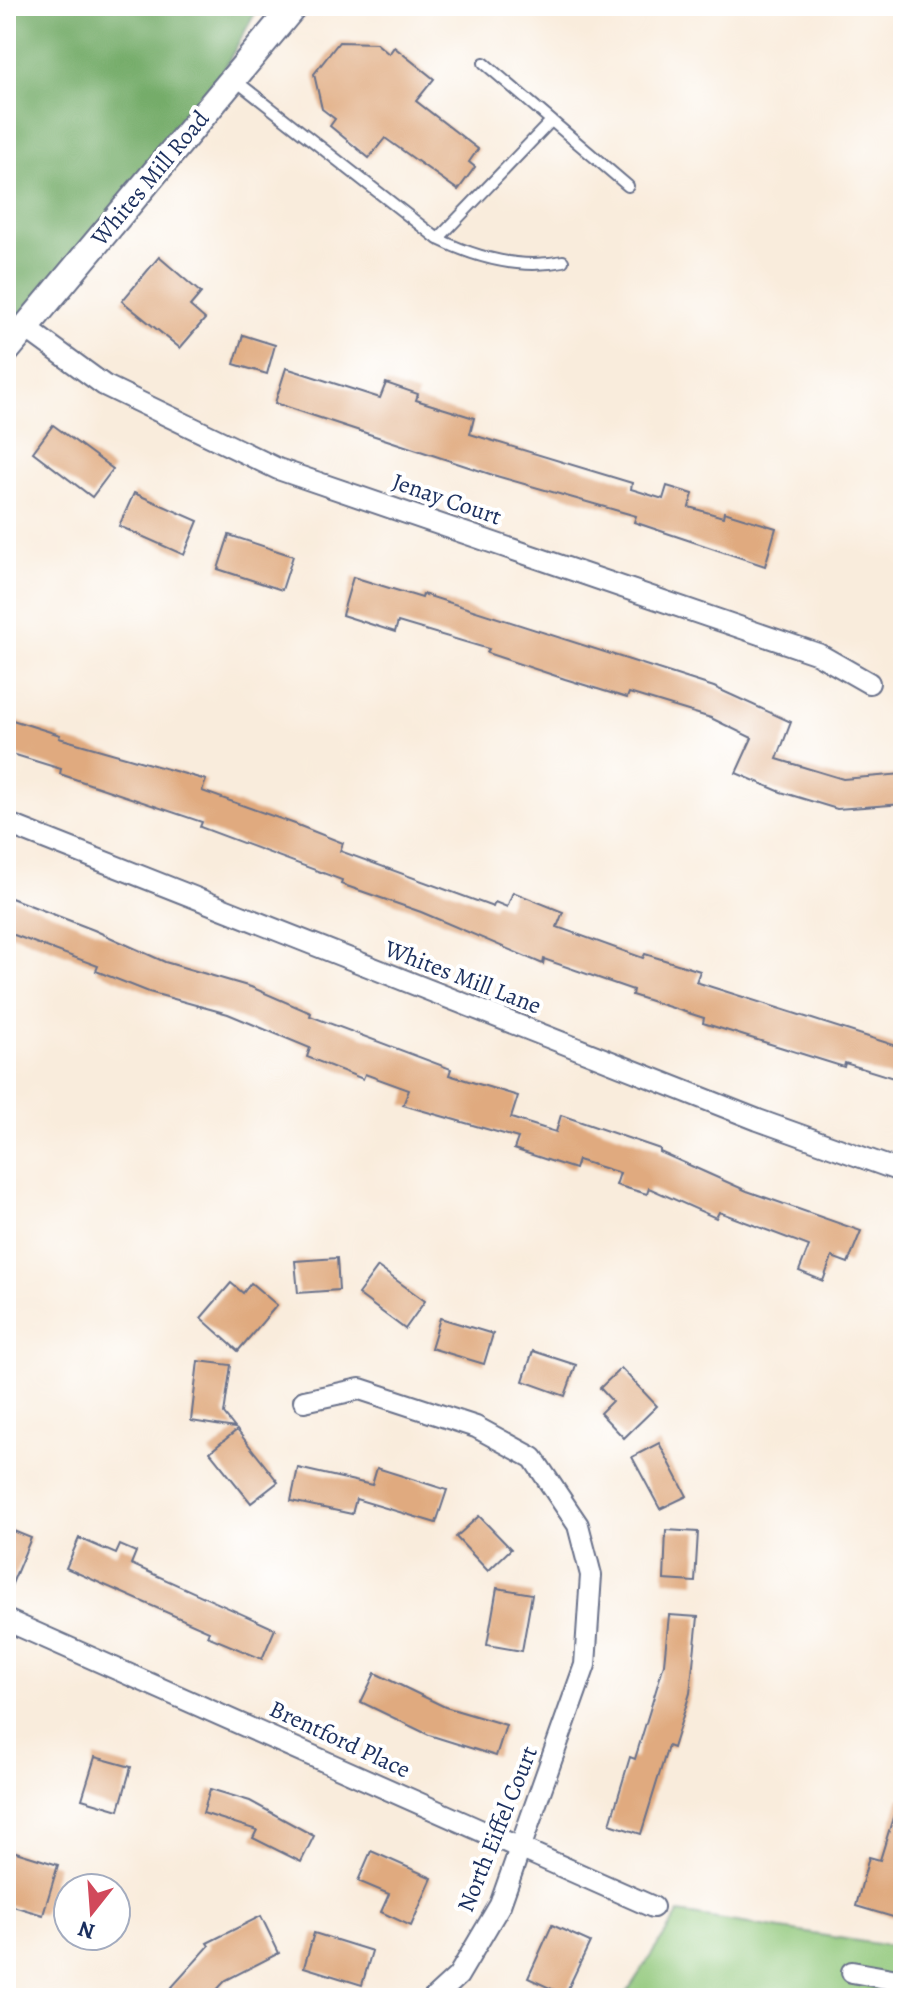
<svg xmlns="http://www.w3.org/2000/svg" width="909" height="2004" font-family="Alegreya,serif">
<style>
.green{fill:#90c779;stroke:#567b6c;stroke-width:2}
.forest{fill:#74ac69;stroke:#486e64;stroke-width:2}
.building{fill:#e0aa7f}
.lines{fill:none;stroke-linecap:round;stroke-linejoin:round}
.service-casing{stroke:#69718a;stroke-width:14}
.minor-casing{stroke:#69718a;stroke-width:24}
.tertiary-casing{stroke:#69718a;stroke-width:30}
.service{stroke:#fff;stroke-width:10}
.minor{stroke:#fff;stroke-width:20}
.tertiary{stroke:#fff;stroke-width:26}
.labels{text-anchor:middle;stroke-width:8;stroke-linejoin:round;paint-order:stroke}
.street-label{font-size:24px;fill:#1b2f5e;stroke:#fff}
</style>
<rect width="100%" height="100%" fill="#fff"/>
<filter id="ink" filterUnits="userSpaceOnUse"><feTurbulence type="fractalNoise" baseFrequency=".0125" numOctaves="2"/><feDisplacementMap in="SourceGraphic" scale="16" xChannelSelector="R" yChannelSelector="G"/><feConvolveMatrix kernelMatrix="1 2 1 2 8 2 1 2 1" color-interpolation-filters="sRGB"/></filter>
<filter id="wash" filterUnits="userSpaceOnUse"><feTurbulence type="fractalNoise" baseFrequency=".006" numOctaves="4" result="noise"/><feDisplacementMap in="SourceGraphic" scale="32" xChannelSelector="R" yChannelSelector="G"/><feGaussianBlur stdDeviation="1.8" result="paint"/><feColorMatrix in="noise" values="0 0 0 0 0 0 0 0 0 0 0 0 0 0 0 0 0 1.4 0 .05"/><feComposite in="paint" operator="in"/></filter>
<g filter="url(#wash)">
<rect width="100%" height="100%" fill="#f9ecdc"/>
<!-- green -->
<path class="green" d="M679 1913 903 1948V1998H623Z"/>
<!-- forest -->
<path class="forest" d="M6 6H259L175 158 6 361Z"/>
<g id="blocks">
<!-- building -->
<g class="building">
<path d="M339 42 376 43 389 54 394 47 434 79 416 101 478 149 469 162 475 167 458 190 385 138 369 158 330 126 335 119 322 109 314 74Z"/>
<path d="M159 257 201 293 190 306 205 319 180 348 122 301Z"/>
<path d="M243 335 275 345 267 374 234 364Z"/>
<path d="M286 368 380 398 386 383 418 394 416 400 474 418 470 434 632 483 631 489 663 499 667 486 693 494 689 507 723 517 724 512 776 528 765 566 634 522 636 516 493 475 275 403Z"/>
<path d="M53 425 113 469 92 497 33 452Z"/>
<path d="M134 493 198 521 184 555 119 526Z"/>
<path d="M229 535 293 556 282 590 218 569Z"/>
<path d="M353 577 422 598 423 594 714 687 791 722 777 759 843 779 903 774V804L837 809 781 792 736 773 752 738 711 718 629 693 627 698 565 679 487 653 489 649 398 622 395 632 342 615Z"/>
<path d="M6 718 60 735 59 738 206 780 202 791 295 824 343 843 340 851 493 907 495 902 507 907 513 892 563 912 557 927 643 958 645 954 700 971 696 982 903 1048V1081L845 1063 844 1067 703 1023 704 1018 632 995 633 990 544 959 543 964 421 912 341 884 342 880 200 827 202 822 60 774 61 769 6 752Z"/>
<path d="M6 896 94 930 165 962 251 987 311 1013 310 1016 451 1069 449 1075 518 1096 511 1118 556 1132 561 1115 660 1149V1152L747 1191 861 1231 848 1263 832 1257 823 1281 799 1271 809 1246 719 1212 716 1218 649 1188 647 1194 616 1185 620 1173 578 1160 575 1169 514 1149 518 1138 403 1105 409 1090 365 1074 363 1079 307 1057 310 1048 228 1014 149 992 96 971 98 966 6 932Z"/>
<path d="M337 1258 339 1290 298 1293 295 1261Z"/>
<path d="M378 1267 425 1301 405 1329 358 1294Z"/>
<path d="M231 1283 243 1293 251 1283 277 1305 238 1351 201 1318Z"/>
<path d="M440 1318 493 1334 484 1364 431 1348Z"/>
<path d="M533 1351 576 1365 565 1396 523 1381Z"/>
<path d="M198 1361 231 1365 224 1414 235 1428 191 1421Z"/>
<path d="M621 1368 657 1406 624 1438 600 1413 612 1401 600 1388Z"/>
<path d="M237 1430 278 1482 251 1503 210 1452Z"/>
<path d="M659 1443 687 1496 660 1509 632 1457Z"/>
<path d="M298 1468 372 1485 377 1468 447 1490 436 1523 356 1499 352 1514 291 1501Z"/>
<path d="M479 1516 511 1549 488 1571 456 1537Z"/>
<path d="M6 1528 31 1538 6 1598Z"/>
<path d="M666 1530 698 1532 695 1582 664 1580Z"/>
<path d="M79 1538 116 1554 120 1545 136 1552 131 1564 275 1629 262 1659 207 1636 209 1631 66 1568Z"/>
<path d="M497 1588 532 1594 522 1651 487 1645Z"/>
<path d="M669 1615 698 1617 690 1693 673 1748 668 1746 641 1834 610 1824 630 1757 635 1759 664 1664Z"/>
<path d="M375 1673 445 1707 506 1725 496 1756 429 1735 361 1702Z"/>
<path d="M95 1757 131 1767 119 1810 82 1799Z"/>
<path d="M210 1789 250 1801 314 1836 301 1862 253 1838 257 1830 203 1813Z"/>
<path d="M899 1798H903V1920L856 1906 869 1857 880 1860Z"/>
<path d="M6 1849 58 1865 43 1915 6 1904Z"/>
<path d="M371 1851 432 1878 411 1926 381 1912 389 1894 358 1881Z"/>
<path d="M261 1916 279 1953 226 1980 209 1998H162L209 1946 207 1943Z"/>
<path d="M552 1925 590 1942 565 1995 528 1978Z"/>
<path d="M314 1933 372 1951 362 1985 304 1967Z"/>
</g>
</g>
</g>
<g filter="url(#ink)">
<use href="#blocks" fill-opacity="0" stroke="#69718a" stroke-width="2"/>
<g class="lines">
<defs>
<g id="service">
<path d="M484 63 628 186"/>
<path d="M235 80 438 239C477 258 519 270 563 261"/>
<path d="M438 239 551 121"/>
</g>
<g id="minor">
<path d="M26 328 104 385 278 469 818 654 869 683"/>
<path d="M6 823 758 1120 903 1172"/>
<path d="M304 1401 360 1389 476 1427 533 1458 578 1525 591 1575 585 1665 500 1905 458 1976 434 1998"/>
<path d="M6 1620 653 1907"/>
<path d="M852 1972 903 1981"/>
</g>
<path id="tertiary" d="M6 351 294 6"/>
</defs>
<!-- service casing -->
<use href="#service" class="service-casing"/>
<!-- minor casing -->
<use href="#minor" class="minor-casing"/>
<!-- tertiary casing -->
<use href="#tertiary" class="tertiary-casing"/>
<!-- service -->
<use href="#service" class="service"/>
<!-- minor -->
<use href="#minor" class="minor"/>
<!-- tertiary -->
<use href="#tertiary" class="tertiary"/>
</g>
</g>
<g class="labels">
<!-- street labels -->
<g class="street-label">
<text transform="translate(150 178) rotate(-50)" y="8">Whites Mill Road</text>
<text transform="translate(447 499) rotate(19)" y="8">Jenay Court</text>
<text transform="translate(463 977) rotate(21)" y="8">Whites Mill Lane</text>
<text transform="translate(340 1739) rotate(25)" y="8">Brentford Place</text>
<text transform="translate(497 1829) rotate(-68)" y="8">North Eiffel Court</text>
</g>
</g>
<!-- margin -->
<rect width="909" height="2004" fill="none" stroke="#fff" stroke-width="32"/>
<!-- north arrow -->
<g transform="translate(92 1912) rotate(197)"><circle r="38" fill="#ffffff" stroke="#a4acbf" stroke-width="2"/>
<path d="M0-6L14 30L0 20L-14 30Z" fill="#d1495b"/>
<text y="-12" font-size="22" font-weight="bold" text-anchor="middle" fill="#1b2f5e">N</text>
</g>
</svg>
